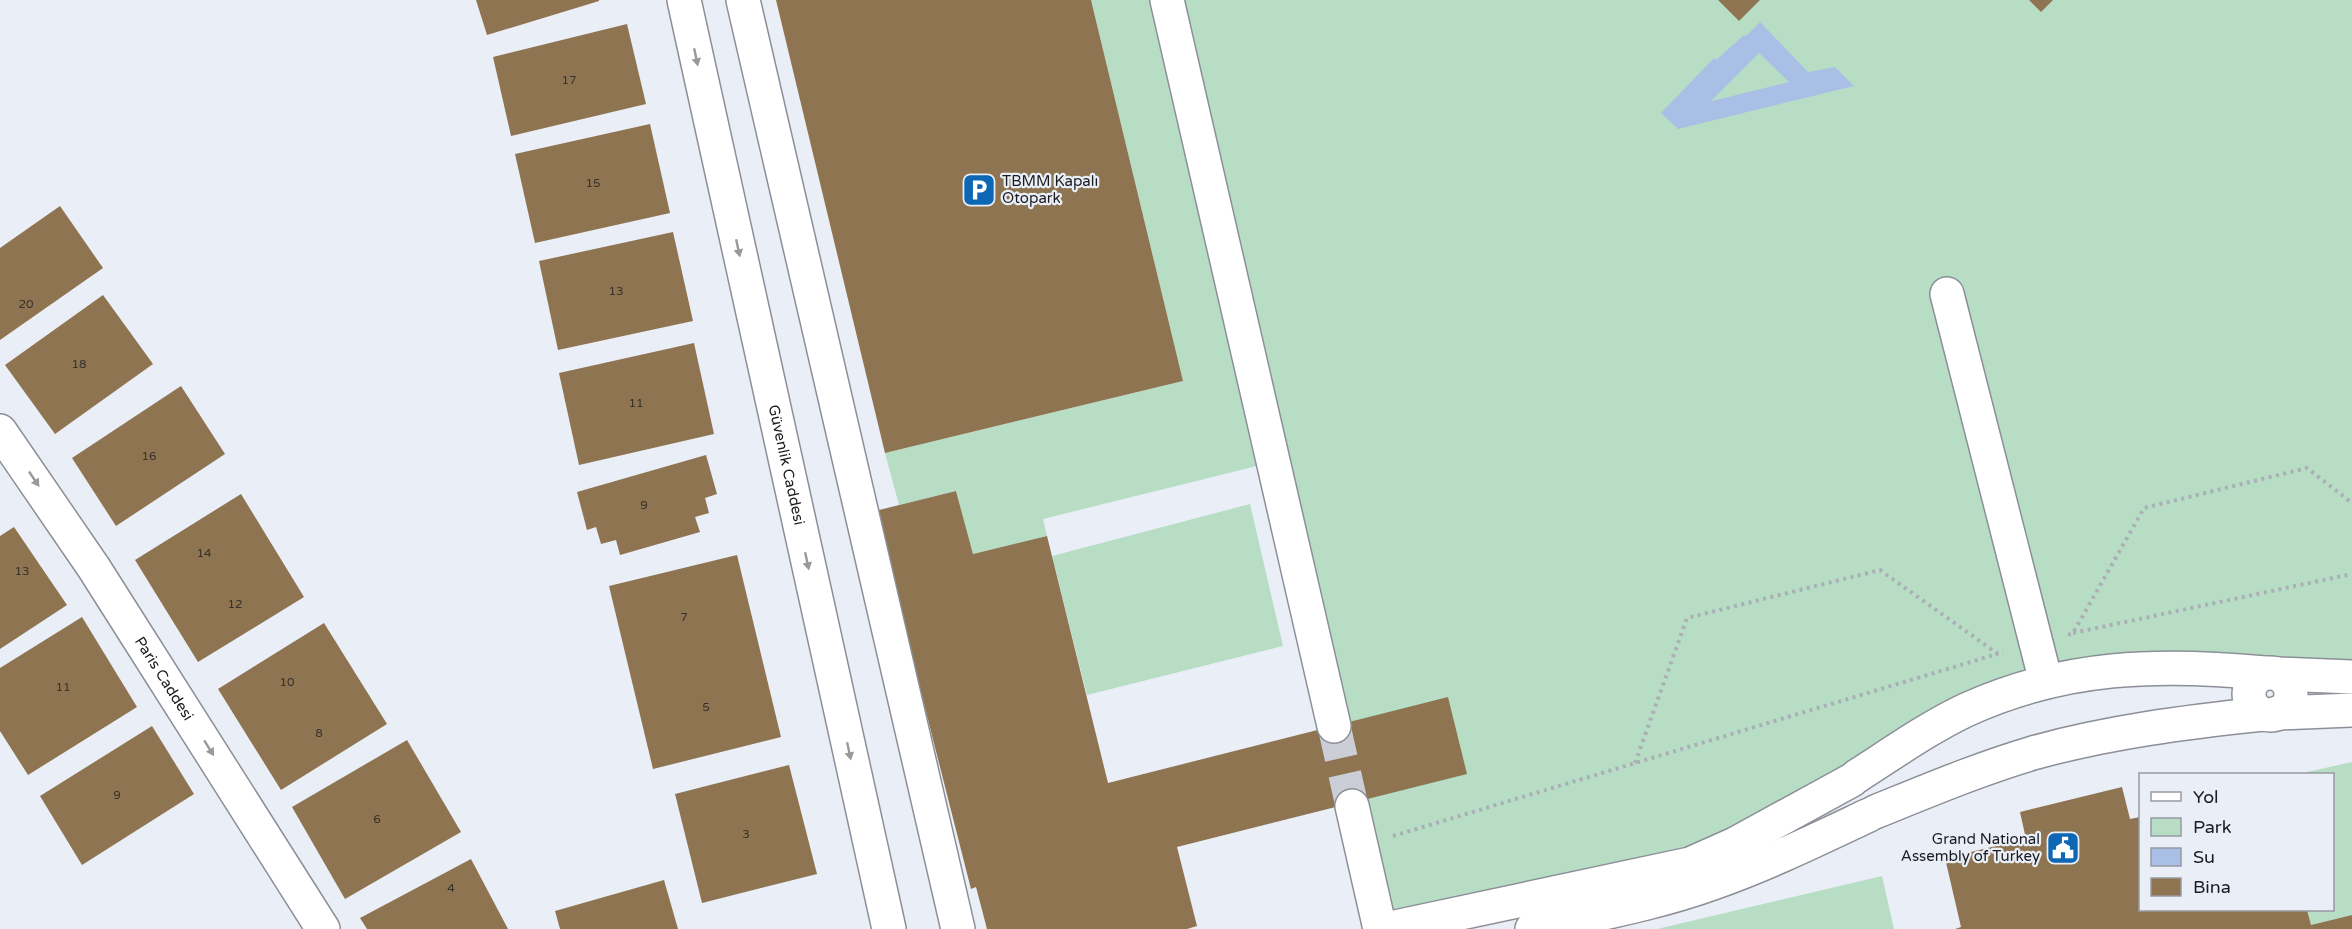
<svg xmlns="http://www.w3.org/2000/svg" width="2352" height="929" font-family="'Varela Round',sans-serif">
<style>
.green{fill:#b7dec5}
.water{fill:#a9bfe6;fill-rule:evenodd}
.building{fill:#8e7450}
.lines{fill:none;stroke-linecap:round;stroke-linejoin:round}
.minor-tunnel{stroke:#cbced7;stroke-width:33;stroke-dasharray:33 16;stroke-linecap:butt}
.minor-casing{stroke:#8c8f98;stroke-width:36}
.major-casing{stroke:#8c8f98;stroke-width:36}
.path{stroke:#abaeb6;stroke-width:4;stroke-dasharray:3 4.5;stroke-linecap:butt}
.minor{stroke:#fff;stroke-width:33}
.major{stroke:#fff;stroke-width:33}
.oneway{fill:#98999b}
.labels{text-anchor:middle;stroke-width:4.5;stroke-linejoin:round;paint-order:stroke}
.number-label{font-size:12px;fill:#38322c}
.poi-label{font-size:15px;fill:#1b1c20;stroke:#eaeef7;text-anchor:start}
.street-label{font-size:15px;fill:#1b1c20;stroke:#eaeef7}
</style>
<rect width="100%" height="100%" fill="#eaeef7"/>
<!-- green -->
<g class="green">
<path d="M1091 0H2352V677L2046 682 1735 844 1386 929 1273 462 1043 519 1047 536 973 554 956 491 899 505 885 453 1183 381Z"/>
<path d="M1250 504 1283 646 1087 695 1052 556Z"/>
<path d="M2352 762V915L2311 925 2307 910H2332V774H2298Z"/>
<path d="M1882 876 1894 929H1657Z"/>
</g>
<!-- water -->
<path class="water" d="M1760 22 1808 72 1835 67 1854 86 1678 129 1661 113 1714 58 1716 60 1744 35 1746 36ZM1759 53 1789 82 1712 101V100Z"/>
<!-- building -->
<g class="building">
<path d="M476 0H599V1L487 35Z"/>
<path d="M776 0H1091L1183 381 885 453Z"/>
<path d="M1718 0H1760L1739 21Z"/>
<path d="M2029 0H2053L2041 12Z"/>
<path d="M627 24 646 104 511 136 493 57Z"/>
<path d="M650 124 670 213 535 243 515 154Z"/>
<path d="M60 206 103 268 0 340V248Z"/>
<path d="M673 232 693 321 558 350 539 261Z"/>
<path d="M103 295 153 364 55 434 5 365Z"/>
<path d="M694 343 714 434 579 465 559 373Z"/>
<path d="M181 386 225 454 116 526 72 458Z"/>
<path d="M706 455 717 494 705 498 709 513 695 517 700 532 620 555 616 540 601 544 596 527 587 530 577 492Z"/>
<path d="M956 491 973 554 1047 536 1108 783 1448 697 1467 774 1177 847 1197 926 1187 929H987L976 887 971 889 875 511Z"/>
<path d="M241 494 304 597 198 662 135 560Z"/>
<path d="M14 527 67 605 0 649V536Z"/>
<path d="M737 555 781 737 653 769 609 586Z"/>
<path d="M82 617 137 707 28 775 0 731V668Z"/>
<path d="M324 623 387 724 281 790 218 689Z"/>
<path d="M152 726 194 794 82 865 40 796Z"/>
<path d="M407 740 461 832 345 899 292 807Z"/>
<path d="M789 765 817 874 702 903 675 794Z"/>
<path d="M2122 787 2130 819 2140 817V910H2307L2311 925 2352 915V929H1955L1961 927 1945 858 2026 839 2020 812Z"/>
<path d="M471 859 508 929H367L360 918Z"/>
<path d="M664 880 678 929H560L555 911Z"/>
</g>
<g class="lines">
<!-- minor-tunnel -->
<path class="minor-tunnel" d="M1334 726 1352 806"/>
<defs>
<g id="minor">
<path d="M743 0 958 929"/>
<path d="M1167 0 1334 726"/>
<path d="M1947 294 2046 682"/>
<path id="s1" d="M0 431 94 568 323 929"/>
<circle cx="2270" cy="694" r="21"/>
<path d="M2278 674 2352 677"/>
<path d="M2277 713 2352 710"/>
<path d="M1857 776C1893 753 1928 728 1966 710 2064 665 2159 663 2265 673"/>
<path d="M1352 806 1380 929"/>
<path d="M1875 812C1927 791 1979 769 2033 753 2108 732 2186 722 2263 714"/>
<path d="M1386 929 1690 864 1735 844 1852 780"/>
<path d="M1532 929C1592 915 1655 904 1713 883 1767 864 1818 839 1869 815"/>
</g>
<g id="major">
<path id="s2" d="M684 0 889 929"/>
</g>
</defs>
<!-- minor casing -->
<use href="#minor" class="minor-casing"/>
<!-- major casing -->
<use href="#major" class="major-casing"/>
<!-- path -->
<g class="path">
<path d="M2073 633 2352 574"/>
<path d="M2068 635 2073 633 2144 508 2307 468 2352 503"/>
<path d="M1635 763 1687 618 1880 570 1998 654 2003 653"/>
<path d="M1393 836 1997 654"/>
</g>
<!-- minor -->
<use href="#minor" class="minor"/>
<!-- major -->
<use href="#major" class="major"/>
</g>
<!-- one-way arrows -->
<defs><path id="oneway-solid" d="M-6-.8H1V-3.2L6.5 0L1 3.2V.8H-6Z" transform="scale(1.5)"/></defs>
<g class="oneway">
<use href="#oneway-solid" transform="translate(696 57) rotate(78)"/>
<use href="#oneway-solid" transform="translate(738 248) rotate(78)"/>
<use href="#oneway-solid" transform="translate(34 479) rotate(56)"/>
<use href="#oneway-solid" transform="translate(807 561) rotate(78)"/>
<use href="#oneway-solid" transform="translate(209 748) rotate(58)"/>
<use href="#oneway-solid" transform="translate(849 751) rotate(78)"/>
</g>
<!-- icons -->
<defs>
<symbol id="parking-square" viewBox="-11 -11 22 22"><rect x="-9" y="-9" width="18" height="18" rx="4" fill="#0d67b4" stroke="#eaeef7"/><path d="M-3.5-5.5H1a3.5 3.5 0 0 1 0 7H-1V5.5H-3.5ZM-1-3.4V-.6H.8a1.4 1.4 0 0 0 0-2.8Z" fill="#fff"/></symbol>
<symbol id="civic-square" viewBox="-11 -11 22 22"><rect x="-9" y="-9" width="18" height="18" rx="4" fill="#0d67b4" stroke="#eaeef7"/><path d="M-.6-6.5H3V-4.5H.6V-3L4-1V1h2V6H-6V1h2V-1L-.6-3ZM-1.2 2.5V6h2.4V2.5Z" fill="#fff"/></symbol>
</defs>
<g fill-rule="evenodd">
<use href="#parking-square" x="960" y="171" width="38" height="38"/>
<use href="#civic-square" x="2044" y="829" width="38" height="38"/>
</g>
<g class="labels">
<!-- number labels -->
<g class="number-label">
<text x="569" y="84">17</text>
<text x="593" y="187">15</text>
<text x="616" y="295">13</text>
<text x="26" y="308">20</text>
<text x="79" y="368">18</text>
<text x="636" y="407">11</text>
<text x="149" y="460">16</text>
<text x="644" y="509">9</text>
<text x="204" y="557">14</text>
<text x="22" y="575">13</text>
<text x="235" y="608">12</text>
<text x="684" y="621">7</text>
<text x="287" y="686">10</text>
<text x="63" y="691">11</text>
<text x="706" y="711">5</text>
<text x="319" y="737">8</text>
<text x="117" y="799">9</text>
<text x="377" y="823">6</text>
<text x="746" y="838">3</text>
<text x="451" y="892">4</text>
</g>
<!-- poi labels -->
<g class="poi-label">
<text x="1002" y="186">TBMM Kapalı<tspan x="1002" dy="17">Otopark</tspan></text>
<text x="2040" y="844" text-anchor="end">Grand National<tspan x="2040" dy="17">Assembly of Turkey</tspan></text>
</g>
<!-- street labels -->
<g class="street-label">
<text dy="5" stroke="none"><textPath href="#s2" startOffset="476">Güvenlik Caddesi</textPath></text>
<text dy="5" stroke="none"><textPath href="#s1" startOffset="297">Paris Caddesi</textPath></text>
</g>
</g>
<!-- legend -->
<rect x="2139" y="773" width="195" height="138" fill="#eaeef7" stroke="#979aa1" stroke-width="1.5"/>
<rect x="2151" y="792" width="30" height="9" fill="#ffffff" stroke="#979aa1" stroke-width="1.5"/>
<text x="2193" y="803" font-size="18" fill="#1b1c20">Yol</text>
<rect x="2151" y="818" width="30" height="18" fill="#b7dec5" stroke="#979aa1" stroke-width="1.5"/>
<text x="2193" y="833" font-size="18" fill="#1b1c20">Park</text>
<rect x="2151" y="848" width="30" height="18" fill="#a9bfe6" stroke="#979aa1" stroke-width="1.5"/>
<text x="2193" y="863" font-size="18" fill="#1b1c20">Su</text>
<rect x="2151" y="878" width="30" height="18" fill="#8e7450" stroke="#979aa1" stroke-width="1.5"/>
<text x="2193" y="893" font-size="18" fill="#1b1c20">Bina</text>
</svg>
